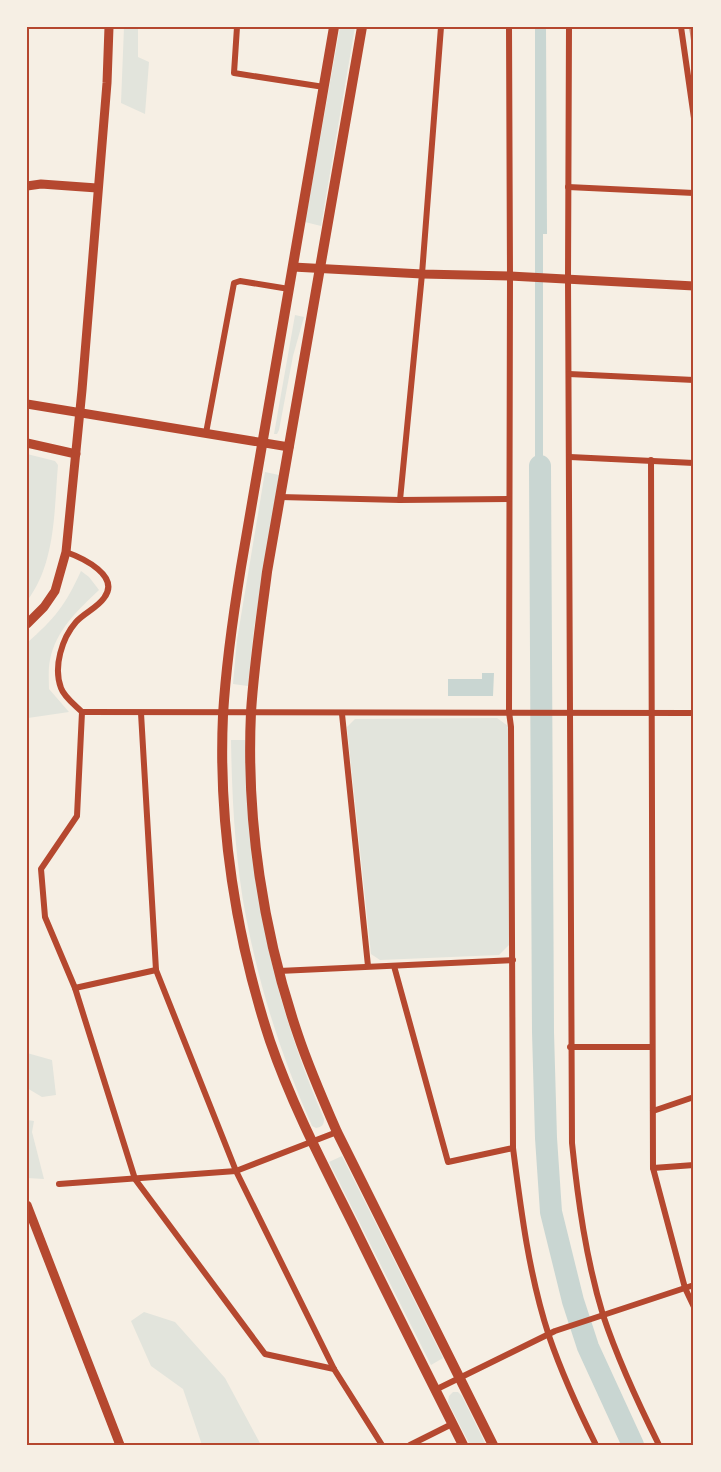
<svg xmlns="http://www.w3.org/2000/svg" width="721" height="1472" font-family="'Noto Sans',sans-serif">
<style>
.green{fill:#e2e4dc}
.water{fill:#c9d6d2}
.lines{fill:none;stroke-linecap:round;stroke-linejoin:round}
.river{stroke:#c9d6d2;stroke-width:22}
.minor{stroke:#b5482f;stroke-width:6}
.tertiary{stroke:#b5482f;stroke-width:9}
.secondary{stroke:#b5482f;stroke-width:10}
.rail{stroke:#cf8b77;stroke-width:4}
.neatline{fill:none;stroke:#b5482f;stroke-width:2}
</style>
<rect width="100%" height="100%" fill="#f6efe4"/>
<!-- green -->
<g class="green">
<path d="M124 27H138V57L149 62 145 114 121 103Z"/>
<path d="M340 27H355L321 226 305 222Z"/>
<path d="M295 315 304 317 293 356 279 430 277 434H274Z"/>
<path d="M27 454 55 461 58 465C54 510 56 563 27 601Z"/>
<path d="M265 472 279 475 254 628 248 686 233 684 237 640Z"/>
<path d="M81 571 89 577 99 590C78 610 56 630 50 660 48 669 49 680 49 689L69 712 28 718 27 733V643C55 618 65 606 81 571Z"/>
<path d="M497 718 508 726 509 945 499 955 380 960 371 954 347 727 355 719Z"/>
<path d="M231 740H245C248 876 270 994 324 1119 324 1125 322 1127 316 1128L312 1126C282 1058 260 990 246 917 235 859 232 800 231 740Z"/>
<path d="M27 1053 52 1060 56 1095 42 1097 27 1088Z"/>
<path d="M27 1120 34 1121 32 1132 44 1179 27 1178Z"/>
<path d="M342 1156 443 1358 431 1365 329 1162Z"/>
<path d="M144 1312 175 1322 225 1378 261 1445H202L183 1389 151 1366 131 1321Z"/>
<path d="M453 1392H458L462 1396 486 1445H470L448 1402 449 1396Z"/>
</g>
<!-- water -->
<g class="water">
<path d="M535 27H546L547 234H543V495L535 494Z"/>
<path d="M482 673H494L493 696H448V679H482Z"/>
</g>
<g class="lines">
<!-- river -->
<path class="river" d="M540 466 543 1032 546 1138 551 1212 573 1301 588 1347 633 1445"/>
<!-- minor -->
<g class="minor">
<path d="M237 27 234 73 324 87"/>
<path d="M509 27 510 276 509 712 511 727 513 1148C521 1211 529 1275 549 1336 562 1374 578 1409 596 1445"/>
<path d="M569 27 568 279 572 1143C578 1201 586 1259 603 1315 618 1360 638 1403 659 1445"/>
<path d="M681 27 694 118"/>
<path d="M568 187 694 193"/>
<path d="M569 374 694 380"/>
<path d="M206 433 234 283 240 281 289 289"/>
<path d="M570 457 694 463"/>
<path d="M651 460 653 1168 685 1288 694 1307"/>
<path d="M280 497 400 500 509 499"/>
<path d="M400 500 422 274 441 27"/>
<path d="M66 552C83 558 121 576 104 598 97 608 84 613 76 622 62 638 53 667 61 688 64 697 75 705 82 712L77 816 41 869 45 917 75 988 135 1179 265 1354 334 1369"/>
<path d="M82 712 694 713"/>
<path d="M141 713 156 970 236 1171 334 1369 382 1445"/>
<path d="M342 714 368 966"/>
<path d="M394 966 448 1162 513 1148"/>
<path d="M279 971 513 960"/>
<path d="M75 988 156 970"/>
<path d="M570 1047H652"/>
<path d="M653 1111 694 1097"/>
<path d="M653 1168 694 1165"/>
<path d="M59 1184 236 1171 337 1132"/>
<path d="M435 1390 555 1331 694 1285"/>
<path d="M410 1445 452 1424"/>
</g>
<!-- tertiary -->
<g class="tertiary">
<path d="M27 186 41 184 97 188"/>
<path d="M293 267 422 274 510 276 694 286"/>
<path d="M27 404 289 447"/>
<path d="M27 443 76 454"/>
<path d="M27 624 44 607 55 591 66 552 82 390 107 83 109 27"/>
<path d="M27 1205 120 1445"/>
</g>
<!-- secondary -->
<g class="secondary">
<path d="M334 27 241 567C233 616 226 665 223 715 218 824 236 938 270 1041 292 1105 323 1164 353 1224 389 1298 426 1371 463 1445"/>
<path d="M362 27 267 572C261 619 254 665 251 712 246 820 263 933 298 1035 309 1068 323 1100 337 1132L493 1445"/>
</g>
<!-- rail -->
<path class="rail" d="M691 27 694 47"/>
</g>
<!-- border -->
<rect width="721" height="1472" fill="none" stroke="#f6efe4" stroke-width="57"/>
<rect x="28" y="28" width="664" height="1416" class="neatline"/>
</svg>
